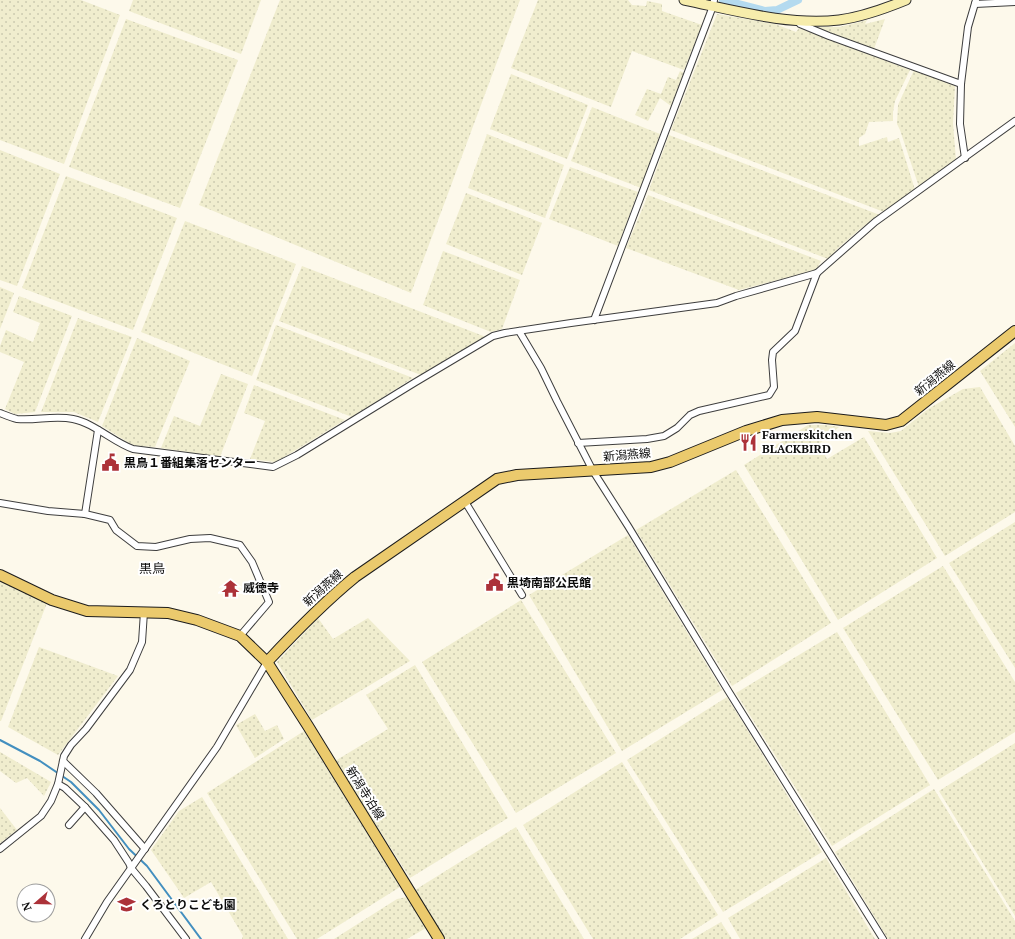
<svg xmlns="http://www.w3.org/2000/svg" width="1015" height="939" font-family="'PT Serif','Noto Sans JP',serif">
<style>
.farmland{fill:url(#farmland-dots)}
.lines{fill:none;stroke-linecap:round;stroke-linejoin:round}
.stream{stroke:#438fbf;stroke-width:2}
.canal{stroke:#b4daef;stroke-width:8}
.street-casing{stroke:#3e3e3e;stroke-width:8}
.secondary-casing{stroke:#2d2d2d;stroke-width:11}
.primary-casing{stroke:#1c1c1c;stroke-width:12}
.street{stroke:#fff;stroke-width:6}
.secondary{stroke:#f7edac;stroke-width:9}
.primary{stroke:#ebca6d;stroke-width:10}
.labels{text-anchor:middle;stroke-width:4;stroke-linejoin:round;paint-order:stroke}
.street-label{font-size:12px;fill:#0b0b0b;stroke:#fff}
.poi-label{font-size:12px;font-weight:bold;fill:#0b0b0b;stroke:#fff;text-anchor:start}
.neighbourhood-label{font-size:13px;fill:#0b0b0b;stroke:#fff}
</style>
<defs>
<pattern id="farmland-dots" width="8" height="8" patternUnits="userSpaceOnUse"><rect width="8" height="8" fill="#f0edce"/><path d="M2 2h.1M6 6h.1" fill="none" stroke="#cccab0" stroke-width="1.8" stroke-linecap="round"/></pattern>
</defs>
<rect width="100%" height="100%" fill="#fdf9eb"/>
<!-- farmland -->
<g class="farmland">
<path d="M0 0H81L120 15 64 164 0 140Z"/>
<path d="M133 0H261L241 54 129 11Z"/>
<path d="M280 0H520L411 293 199 205Z"/>
<path d="M538 0H628L632 5 646 6 647 1 662 4V11L702 25 684 70 632 51 611 107 511 68Z"/>
<path d="M717 14 775 24 796 32 799 28 910 70 895 101 893 112V121L869 122 865 134 859 138V146L887 137 888 142 899 138 915 190 884 212 671 130Z"/>
<path d="M126 19 238 60 180 208 69 167Z"/>
<path d="M885 19 874 49 815 27H840L867 20 865 24Z"/>
<path d="M914 70 955 86 953 123 956 160 919 187 900 130 897 124 898 105Z"/>
<path d="M680 71 684 73 671 106 660 98 648 121 635 115 647 89 661 94 668 77 676 80Z"/>
<path d="M511 74 588 105 567 159 490 129Z"/>
<path d="M592 107 660 134 641 188 571 161Z"/>
<path d="M487 134 564 165 545 218 468 188Z"/>
<path d="M669 135 880 215 860 229 838 248 828 259 649 190Z"/>
<path d="M0 150 60 174 17 286 0 280Z"/>
<path d="M570 167 638 192 618 246 549 219Z"/>
<path d="M66 176 177 218 133 330 22 288Z"/>
<path d="M466 193 542 223 522 275 446 244Z"/>
<path d="M648 195 821 261 816 270 739 290 626 248Z"/>
<path d="M185 221 296 264 252 376 141 332Z"/>
<path d="M443 251 520 280 502 329 491 332 423 305Z"/>
<path d="M302 266 486 337 421 375 279 321Z"/>
<path d="M0 287 14 293 0 329Z"/>
<path d="M19 296 72 316 35 412 15 414 5 409 24 362 0 352V346L6 330 33 342 40 323 13 312Z"/>
<path d="M78 318 132 337 98 422 74 412H41Z"/>
<path d="M276 325 413 378 352 417 256 380Z"/>
<path d="M137 338 190 361 155 447 137 446 129 443 102 426Z"/>
<path d="M1015 343V427L980 371Z"/>
<path d="M221 374 248 384 220 457 161 448 174 416 200 426Z"/>
<path d="M254 385 345 420 276 462 250 459 265 421 244 413Z"/>
<path d="M980 387 1015 446V512L945 556 868 431 890 433 901 431 928 409 963 389Z"/>
<path d="M808 425H825L839 427 819 444 827 459 864 437 937 558 838 620 744 465Z"/>
<path d="M736 470 831 623 732 686 636 530Z"/>
<path d="M1015 522V668L949 563Z"/>
<path d="M628 535 722 690 622 751 529 595Z"/>
<path d="M943 566 1015 682V732L938 780 843 628Z"/>
<path d="M0 580 47 603 1 721H0Z"/>
<path d="M521 600 616 753 516 813 422 662Z"/>
<path d="M318 618 333 639 368 618 410 661 312 720 277 662Z"/>
<path d="M837 632 930 785 832 846 736 693Z"/>
<path d="M39 647 118 676 58 755 8 727Z"/>
<path d="M415 665 508 818 410 878 335 761 388 729 366 695Z"/>
<path d="M727 697 822 852 723 912 627 760Z"/>
<path d="M255 714 265 731 277 725 284 739 255 758 236 725Z"/>
<path d="M304 731 400 887 317 939H297L207 793Z"/>
<path d="M1015 743V916L939 791Z"/>
<path d="M0 752 51 782 44 796 27 778 16 783 0 771Z"/>
<path d="M622 762 718 915 680 939H593L523 825Z"/>
<path d="M934 789 1015 921V939H888L835 852Z"/>
<path d="M202 797 288 939H242L243 936 211 882 184 898 151 850 179 811Z"/>
<path d="M0 808 17 830 0 843Z"/>
<path d="M516 827 584 939H445L415 890Z"/>
<path d="M826 858 875 939H740L728 918Z"/>
<path d="M407 897 426 928 407 939H334L397 899Z"/>
<path d="M721 922 732 939H692Z"/>
</g>
<g class="lines">
<!-- stream -->
<path class="stream" d="M0 740 40 761 71 782 99 810 129 849 147 866 201 939"/>
<!-- canal -->
<path class="canal" d="M723 0 765 11 777 10 798 0"/>
<defs>
<g id="street">
<path d="M975 4 1015 2"/>
<path d="M798 21 800 24 829 36 961 84"/>
<path d="M965 158 960 124 961 84 968 27 976 0"/>
<path d="M594 320 713 6 714 0"/>
<path d="M519 331 541 368 557 401 593 471 628 526 729 692 883 939"/>
<path d="M0 413C5 415 12 418 17 419 35 421 54 415 73 419 94 423 113 442 133 449L273 467 297 455 414 383 493 336 505 333 571 323 717 303 736 296 817 273 875 222 1015 121"/>
<path d="M578 443 647 439 664 436 677 428 690 415 699 411 769 395 774 387 772 360 773 352 795 331 817 273"/>
<path d="M464 500 522 595"/>
<path d="M0 503 48 511 85 514 110 520 116 530 137 546 156 547 190 539 210 538 240 545 252 562 269 602 240 636"/>
<path d="M85 514 98 430"/>
<path d="M63 761 96 793 145 849"/>
<path d="M58 784 65 788 85 807 69 825"/>
<path d="M85 807 114 840 129 863 131 868 146 886 186 939"/>
<path d="M0 849 41 816 51 801 58 784 64 756 71 745 86 729 130 670 142 642 144 612"/>
<path d="M85 939 107 902 217 747 267 662"/>
</g>
<path id="secondary" d="M684 0C733 10 789 26 839 20 862 17 884 9 906 0"/>
<g id="primary">
<path d="M0 575 52 600 87 611 168 613 197 620 240 636 267 662 308 726 439 939"/>
<path d="M267 662C295 632 323 603 355 577L497 479 517 475 651 467 670 462 746 431 782 420 817 417 886 425 901 421 1015 331"/>
</g>
</defs>
<!-- street casing -->
<use href="#street" class="street-casing"/>
<!-- secondary casing -->
<use href="#secondary" class="secondary-casing"/>
<!-- primary casing -->
<use href="#primary" class="primary-casing"/>
<!-- street -->
<use href="#street" class="street"/>
<!-- secondary -->
<use href="#secondary" class="secondary"/>
<!-- primary -->
<use href="#primary" class="primary"/>
</g>
<!-- icons -->
<defs>
<symbol id="restaurant-bare" viewBox="-9 -9 18 18"><path d="M-5-6h1v4h1v-4h1v4h1v-4h1v5L-1.5 .5V6h-2V.5L-5-1ZM5-6V6H3V1.5H1.5Q1.5-4 5-6Z" fill="#ac3239" stroke="#fff" stroke-width="2.5" paint-order="stroke"/></symbol>
<symbol id="civic-bare" viewBox="-9 -9 18 18"><path d="M-.6-6.5H3V-4.5H.6V-3L4-1V1h2V6H-6V1h2V-1L-.6-3ZM-1.2 2.5V6h2.4V2.5Z" fill="#ac3239" stroke="#fff" stroke-width="2.5" paint-order="stroke"/></symbol>
<symbol id="temple-bare" viewBox="-9 -9 18 18"><path d="M0-6L5-2H3V0L6.5 2.5H4V6H1.5V3h-3V6H-4V2.5H-6.5L-3 0V-2H-5Z" fill="#ac3239" stroke="#fff" stroke-width="2.5" paint-order="stroke"/></symbol>
<symbol id="school-bare" viewBox="-9 -9 18 18"><path d="M0-5L7-2L0 1L-7-2ZM-4 1L0 2.5L4 1V4Q0 6-4 4Z" fill="#ac3239" stroke="#fff" stroke-width="2.5" paint-order="stroke"/></symbol>
</defs>
<g fill-rule="evenodd">
<use href="#restaurant-bare" x="736" y="430" width="25" height="25"/>
<use href="#civic-bare" x="98" y="450" width="25" height="25"/>
<use href="#civic-bare" x="482" y="570" width="25" height="25"/>
<use href="#temple-bare" x="218" y="576" width="25" height="25"/>
<use href="#school-bare" x="114" y="892" width="25" height="25"/>
</g>
<g class="labels">
<!-- street labels -->
<g class="street-label">
<text transform="translate(935 378) rotate(-39)" y="4">新潟燕線</text>
<text transform="translate(627 455) rotate(-5)" y="4">新潟燕線</text>
<text transform="translate(323 588) rotate(-42)" y="4">新潟燕線</text>
<text transform="translate(365 793) rotate(58)" y="4">新潟寺泊線</text>
</g>
<!-- poi labels -->
<g class="poi-label">
<text x="762" y="439">Farmerskitchen<tspan x="762" dy="14">BLACKBIRD</tspan></text>
<text x="124" y="467">黒鳥１番組集落センター</text>
<text x="507" y="587">黒埼南部公民館</text>
<text x="243" y="592">威徳寺</text>
<text x="140" y="909">くろとりこども園</text>
</g>
<!-- neighbourhood labels -->
<g class="neighbourhood-label">
<text x="152" y="573">黒鳥</text>
</g>
</g>
<!-- north arrow -->
<g transform="translate(36 903) rotate(250)"><circle r="19" fill="#ffffff" stroke="#9d9d9d"/>
<path d="M0-3L7 15L0 10L-7 15Z" fill="#ac3239"/>
<text y="-6" font-size="11" font-weight="bold" text-anchor="middle" fill="#0b0b0b">N</text>
</g>
</svg>
